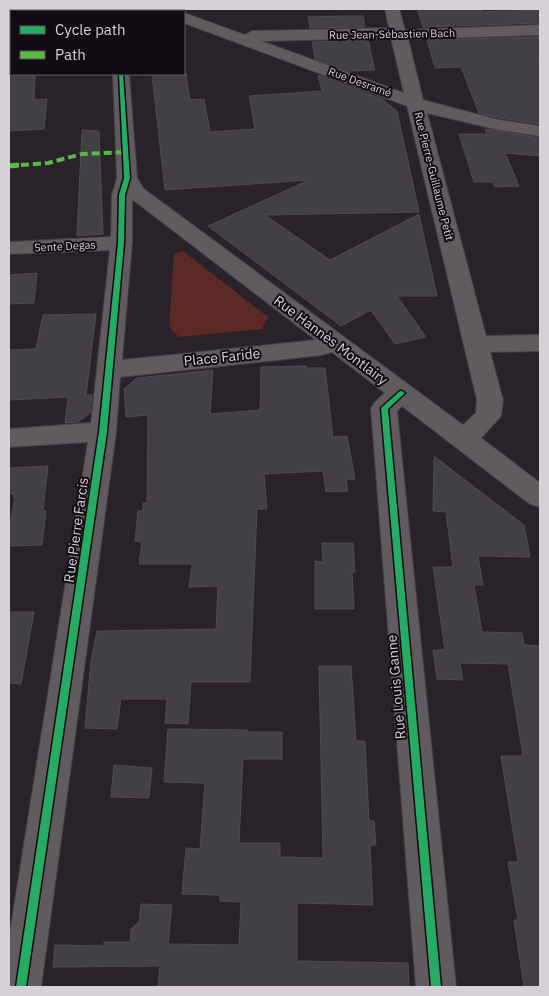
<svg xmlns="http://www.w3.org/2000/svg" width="549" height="996" font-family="'IBM Plex Sans',sans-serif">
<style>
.green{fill:#5c2925}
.building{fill:#434045;stroke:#4d4a50}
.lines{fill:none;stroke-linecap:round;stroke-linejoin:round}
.minor-casing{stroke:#444044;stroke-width:2}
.minor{fill:#5f5b5f;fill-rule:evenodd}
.quiet-far1{stroke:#58b947;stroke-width:4;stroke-dasharray:8 4;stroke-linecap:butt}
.quiet{stroke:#58b947;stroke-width:5;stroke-dasharray:10 5;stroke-linecap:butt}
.cycleway-casing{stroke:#110c11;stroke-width:3}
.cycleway{fill:#26ab63;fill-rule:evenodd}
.labels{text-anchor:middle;stroke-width:4;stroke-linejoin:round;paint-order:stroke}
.far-street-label{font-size:11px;fill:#d7d1d7;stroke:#110c11}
.street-label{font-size:14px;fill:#d7d1d7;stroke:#110c11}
</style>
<rect width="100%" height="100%" fill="#292329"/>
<!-- green -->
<path class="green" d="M183 251 268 317 262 329 179 337 169 327 174 255Z"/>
<!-- building -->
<g class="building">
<path d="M417 9H481L482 12 540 10V23L423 27Z"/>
<path d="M348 16H363L365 27 310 28 308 17Z"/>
<path d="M540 37V61H538L540 66V124L499 118 479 113 461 67 435 68 427 40Z"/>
<path d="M368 40 375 70 348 71 315 59 312 42Z"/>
<path d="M186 73 190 100 204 99 210 132 255 129 249 96 322 91 318 75 382 99 397 111 419 212 265 215 330 260 419 214 437 296H397L426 337 395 344 371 310 341 326 208 226 309 180 165 190 152 75Z"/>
<path d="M9 74H35L34 100 47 99 44 129 9 131Z"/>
<path d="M485 129 540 138V156L505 153 519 186 495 187 493 182H474L459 134H487Z"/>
<path d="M82 130 99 131 103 234 77 236Z"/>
<path d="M37 273 34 303 9 304V275Z"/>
<path d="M96 314 86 395H92L90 413 78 422 65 423 68 397 9 400V350L36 349 43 315Z"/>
<path d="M306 366V368H325L333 437 347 436 355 479 346 480 348 491 326 492 323 471 264 474 267 509H257L250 682H191L188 724 165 723 167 699H121L117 729 85 728 91 661 97 631 216 629 218 586 189 587 192 564H139L142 542 135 541 138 511H143V503H147L148 415 126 417 124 389 137 378 213 370 210 414 260 410 261 367Z"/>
<path d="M434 456 524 525 530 557 478 556 483 585H474L482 632 522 633 524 645 540 646V987H524L514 920H518L508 862H518L501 756H523L508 664 460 663 463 680 437 679 433 650H445L433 567H453L446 512 433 511Z"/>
<path d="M48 466 43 511H46L42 545 9 546V532L15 496 13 497 14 493 9 494V468Z"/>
<path d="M322 543H353L355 572H352L354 609H315V561L323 562Z"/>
<path d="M9 612H34L21 684 9 683Z"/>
<path d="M319 666H351L356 741H365L369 821H374L376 845H370L373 905 297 903V961L408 963 409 987H158L160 966 53 967 55 945 104 946V942H130L131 929 139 922 141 904 172 905 168 944 239 945 241 902 220 901V895L182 894 186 848 200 849 205 783 164 782 168 729 248 730V732H282V759H243L239 843H280V857L323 858Z"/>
<path d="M114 765 152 768 149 798 111 797Z"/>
</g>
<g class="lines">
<defs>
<g id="minor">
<path d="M110 9H171L173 11H110Z"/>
<path d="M385 9H399L405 30 540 25V35L408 39 423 100 499 120 540 126V136L499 130 427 113 486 336 540 335V351L490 352 503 400 501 416 481 438 540 483V507L530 504 402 406 397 411 456 987H416L371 408 375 402 385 393 332 352 322 355 120 377 116 432 41 987H9V939L88 442 9 447V429L91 423 110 250 9 254V242L111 237 112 195 117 178 113 74H129L137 178 144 189 463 425 476 413 477 400 407 106 184 23V13L245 35 252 31 389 28ZM391 38 404 93 261 41 388 38ZM132 199 316 340 122 360 132 243Z"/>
</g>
</defs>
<!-- minor casing -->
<use href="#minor" class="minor-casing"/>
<!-- minor -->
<use href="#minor" class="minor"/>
<!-- quiet-far1 -->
<path class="quiet-far1" d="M9 166 48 163 82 154 127 152"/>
<!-- quiet -->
<path class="quiet" d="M9 166 20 165"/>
<defs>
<g id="cycleway">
<path d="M119 74H123L130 178 125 195 124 243 107 432 26 987H16L99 432 118 243 119 195 124 178Z"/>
<path d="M400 391H402L405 393 388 409 441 987H431L381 408Z"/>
</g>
</defs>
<!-- cycleway casing -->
<use href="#cycleway" class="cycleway-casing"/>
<!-- cycleway -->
<use href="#cycleway" class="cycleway"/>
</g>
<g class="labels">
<!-- far-street labels -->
<g class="far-street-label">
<text transform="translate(392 34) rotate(-1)" y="4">Rue Jean-Sébastien Bach</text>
<text transform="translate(360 82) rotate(20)" y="4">Rue Desramé</text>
<text transform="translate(434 176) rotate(76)" y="4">Rue Pierre-Guillaume Petit</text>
<text transform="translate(65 246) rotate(-3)" y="4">Sente Degas</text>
</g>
<!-- street labels -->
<g class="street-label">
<text transform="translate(331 340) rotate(37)" y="5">Rue Hannès Montlairy</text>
<text transform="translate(222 357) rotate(-6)" y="5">Place Faride</text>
<text transform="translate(76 530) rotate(-82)" y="5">Rue Pierre Farcis</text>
<text transform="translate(396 687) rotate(-95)" y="5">Rue Louis Ganne</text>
</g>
</g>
<!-- border -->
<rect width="549" height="996" fill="none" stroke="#d7d1d7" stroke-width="20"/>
<!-- legend -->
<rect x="10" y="10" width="175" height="65" fill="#110c11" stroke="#605b60"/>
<rect x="20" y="26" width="25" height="8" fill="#26ab63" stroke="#605b60"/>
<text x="55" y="35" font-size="15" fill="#d7d1d7">Cycle path</text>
<rect x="20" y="51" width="25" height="8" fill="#58b947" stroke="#605b60"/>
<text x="55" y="60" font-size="15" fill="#d7d1d7">Path</text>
</svg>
